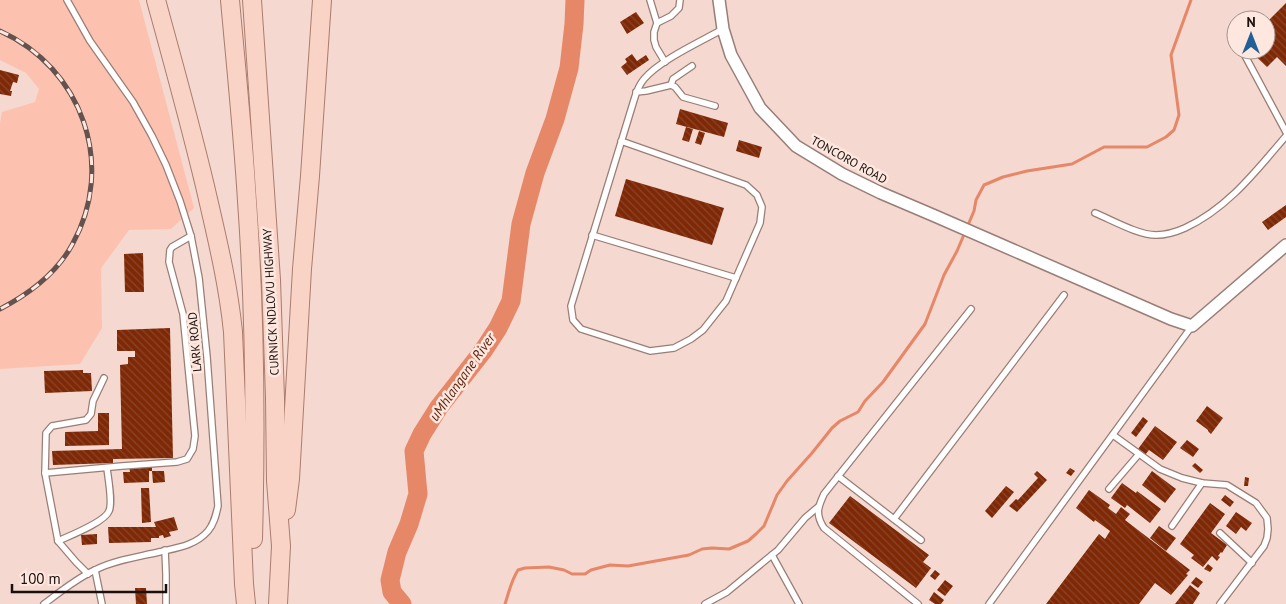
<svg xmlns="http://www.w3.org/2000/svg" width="1286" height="604" font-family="'PT Sans',sans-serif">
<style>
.grass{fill:#fdc2af}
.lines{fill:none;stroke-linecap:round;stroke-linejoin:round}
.stream{stroke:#e68768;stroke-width:3}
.river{stroke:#e68768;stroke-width:19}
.building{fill:url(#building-back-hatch)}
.service-casing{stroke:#987e76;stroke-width:8}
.minor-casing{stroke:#987e76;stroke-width:14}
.primary-casing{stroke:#aa7c6d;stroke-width:20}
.service{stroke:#fff;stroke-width:5.5}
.minor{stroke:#fff;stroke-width:11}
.primary{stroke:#fad3c7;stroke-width:18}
.rail-casing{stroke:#63524d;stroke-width:5}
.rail{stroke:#fee7df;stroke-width:3;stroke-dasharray:9;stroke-linecap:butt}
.labels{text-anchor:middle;stroke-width:5;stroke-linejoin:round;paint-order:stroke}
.street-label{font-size:12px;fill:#1a100d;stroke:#fee7df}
.water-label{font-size:14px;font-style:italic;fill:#5d210d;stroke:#fee7df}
</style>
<defs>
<pattern id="building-back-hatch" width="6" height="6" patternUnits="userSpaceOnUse" patternTransform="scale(1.25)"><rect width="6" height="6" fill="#7e2806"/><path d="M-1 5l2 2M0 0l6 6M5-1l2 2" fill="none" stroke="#8a4529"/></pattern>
</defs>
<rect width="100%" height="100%" fill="#f5d8cf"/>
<!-- grass -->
<path class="grass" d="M0 0H139L194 208 171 229 129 230 101 268 102 328 80 364 0 369V123L2 112 35 102 39 89 26 73 0 60Z"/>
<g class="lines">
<!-- stream -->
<path class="stream" d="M505 604C509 592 511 581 518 570L525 568 549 567 564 570 572 574H585L591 570 610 565 628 566 689 555 702 549 712 548 729 549 748 541 756 534 764 526 777 495 787 481 812 453 832 428 840 421 858 412 865 401 883 382 925 324 944 275 957 251 974 211 976 200 984 185 1003 177 1027 171 1072 164 1104 147H1147L1166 137 1174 130 1179 115 1171 55 1191 0"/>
<!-- river -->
<path class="river" d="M402 604 392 592 390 580 397 552 409 524 418 494 414 451 422 434 439 407 483 351 498 328 511 301 521 224 535 173 555 119 569 68 574 24 575 0"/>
</g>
<!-- building -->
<g class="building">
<path d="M1286 3V66L1277 57 1267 67 1249 50H1266V23Z"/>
<path d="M636 12 644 23 627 34 620 22Z"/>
<path d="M632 54 637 61 646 55 649 60 627 75 621 67 627 62 625 59Z"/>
<path d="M0 70 19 75 17 83 13 82 10 91H12L11 96 0 94Z"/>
<path d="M680 109 728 123 724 137 676 124Z"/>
<path d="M686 127 693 129 689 142 682 140Z"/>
<path d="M699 131 705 133 701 145 695 143Z"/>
<path d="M739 140 762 147 759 158 736 151Z"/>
<path d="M626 179 724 208 712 245 615 216Z"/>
<path d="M1286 205V217L1268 230 1262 222Z"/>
<path d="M143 253 144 292H125L124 254Z"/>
<path d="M170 328 173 458 113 459V463L53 465 52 451 122 449 120 365 128 364V357H135V351H117V330Z"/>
<path d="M83 370V373H91L92 391 45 393 44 371Z"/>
<path d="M1207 406 1223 418 1211 434 1208 431V430L1196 421Z"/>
<path d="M98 413H109V445L65 446V432L98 431Z"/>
<path d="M1143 417 1148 421 1136 437 1131 433Z"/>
<path d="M1155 426 1177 442 1163 460 1149 450 1145 455 1138 449Z"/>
<path d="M1187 440 1199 449 1193 457 1180 448Z"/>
<path d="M1195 463 1203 470 1200 473 1192 466Z"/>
<path d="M129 466H152V471H149V482L124 483 123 472H130Z"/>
<path d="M1070 468 1075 471 1071 476 1066 473Z"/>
<path d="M152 471H164L165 482 153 483Z"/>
<path d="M1037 471 1047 480 1017 512 1009 506 1016 499 1018 500 1038 478 1034 474Z"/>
<path d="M1152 471 1176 489 1165 503 1142 485Z"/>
<path d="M1245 477 1249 478 1248 486H1244Z"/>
<path d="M1122 483 1136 493 1137 491 1161 509 1150 523 1127 505 1125 508 1111 498Z"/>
<path d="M1006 486 1014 492 992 518 985 511Z"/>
<path d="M141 488H149L151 522 142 523Z"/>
<path d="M1089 490 1110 505 1108 508 1116 514 1121 507 1130 514 1125 520 1190 570 1186 574 1188 575 1171 595 1155 583 1139 604H1046L1099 534 1105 539 1110 531 1095 520 1094 522 1076 508Z"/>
<path d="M1225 495 1234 502 1230 507 1221 500Z"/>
<path d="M850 496 929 555 923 562 931 568 916 588 829 523Z"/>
<path d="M1210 503 1225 514 1211 533 1227 545 1222 553 1221 552 1218 556 1220 557 1217 561 1212 556 1203 567 1191 558 1194 555 1180 544Z"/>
<path d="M1236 512 1252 523 1246 531 1241 527 1236 534 1226 526Z"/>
<path d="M174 517 178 530 169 532 171 536 164 538 163 535 159 536V538H151V542L109 543 108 527H156L154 522Z"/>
<path d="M1159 526 1176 538 1166 551 1150 538Z"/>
<path d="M97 534V544L82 545 81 535Z"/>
<path d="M1208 564 1213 568 1210 572 1204 569Z"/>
<path d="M935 570 940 574 935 580 930 576Z"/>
<path d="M1196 577 1203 582 1198 588 1191 583Z"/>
<path d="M945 580 953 586 945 596 937 590Z"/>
<path d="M1190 585 1200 593 1193 604H1175Z"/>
<path d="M135 588H146L147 604H136Z"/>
<path d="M934 592 944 600 941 604H935L929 600Z"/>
</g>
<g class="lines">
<defs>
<g id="service">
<path d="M650 0 657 23 654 32V40L656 47 665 62"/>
<path d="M657 23 671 16 679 8 680 0"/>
<path d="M1243 52 1286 132"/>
<path d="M671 85 673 79 692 66"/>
<path d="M636 92 646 91 671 85 675 87 683 97 715 106"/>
<path d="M621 141 746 185 757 195 762 207 760 223 726 301 703 330 691 339 674 348 650 351 581 329 573 320 571 306 634 100C636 93 639 85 644 79 660 60 700 42 723 29"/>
<path d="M1095 213C1112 220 1138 235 1156 235 1166 235 1176 232 1185 228 1228 208 1256 171 1286 136"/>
<path d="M592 235 736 278"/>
<path d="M104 378 93 401 91 414 86 420 52 426 46 433 45 473 122 466 177 462 187 459 193 449 195 436 183 314 169 262 170 250 172 247 191 236"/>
<path d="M1113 435 1160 469 1182 478 1202 483 1227 485 1256 503 1267 518 1268 529 1267 538 1264 546 1220 604"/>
<path d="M45 473 58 541C69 536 105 522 109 511 113 503 108 478 107 468"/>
<path d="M838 476 921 540"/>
<path d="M1109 489 1139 454"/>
<path d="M894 519 1064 295"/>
<path d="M1172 526 1202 483"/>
<path d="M1220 533 1252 563"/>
<path d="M58 541 76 562 88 574"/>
<path d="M165 550 166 574V604"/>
<path d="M772 555 799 604"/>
<path d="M95 570 102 604"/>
<path d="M44 604C60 592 77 578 95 570 115 560 138 557 159 552 176 548 195 546 208 531 214 524 216 515 218 506L207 357 199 278 191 236 180 201 166 165 152 136 133 102 90 41 67 0"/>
<path d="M705 604 727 592 778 550 805 518 818 507"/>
<path d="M918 604 824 528C815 514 818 507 824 494L971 309"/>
<path d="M989 604 1192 326"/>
</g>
<path id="minor" d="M719 0 723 29 731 55 760 108 796 146 842 174 881 193 935 216 1171 319 1192 326 1286 245"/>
<g id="primary">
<path d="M156 0C173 62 190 123 205 186 216 234 228 282 233 332L244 584 246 604"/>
<path d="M230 0C236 67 243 134 247 201 255 313 256 426 253 539"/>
<path d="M252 0 271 280 275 398 276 481 281 546 278 604"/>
<path d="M286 510 290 479 302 269 310 176 322 0"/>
</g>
</defs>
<!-- service casing -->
<use href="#service" class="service-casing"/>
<!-- minor casing -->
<use href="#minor" class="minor-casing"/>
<!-- primary casing -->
<use href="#primary" class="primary-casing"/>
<!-- service -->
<use href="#service" class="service"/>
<!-- minor -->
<use href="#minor" class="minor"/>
<!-- primary -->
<use href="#primary" class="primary"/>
<defs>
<path id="rail" d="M0 31C82 68 117 165 72 245 56 274 29 294 0 309"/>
</defs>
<!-- rail casing -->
<use href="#rail" class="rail-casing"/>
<!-- rail -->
<use href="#rail" class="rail"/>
</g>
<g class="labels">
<!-- street labels -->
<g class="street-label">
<text transform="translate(849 160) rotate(29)" y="4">TONCORO ROAD</text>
<text transform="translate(271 302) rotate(-93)" y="4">CURNICK NDLOVU HIGHWAY</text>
<text transform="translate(195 342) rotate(-95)" y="4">LARK ROAD</text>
</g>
<!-- water labels -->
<g class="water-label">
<text transform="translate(462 377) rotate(-55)" y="5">uMhlangane River</text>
</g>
</g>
<!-- north arrow -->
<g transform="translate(1251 35)"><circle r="24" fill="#fee7df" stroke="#a3918b"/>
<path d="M0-4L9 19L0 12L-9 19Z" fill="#216096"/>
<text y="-8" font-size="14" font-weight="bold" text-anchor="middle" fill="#1a100d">N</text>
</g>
<!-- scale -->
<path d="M12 584v8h154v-8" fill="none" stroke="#1a100d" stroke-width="2.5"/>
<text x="20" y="584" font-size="15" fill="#1a100d" stroke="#fee7df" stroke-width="4" paint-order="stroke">100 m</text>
</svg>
